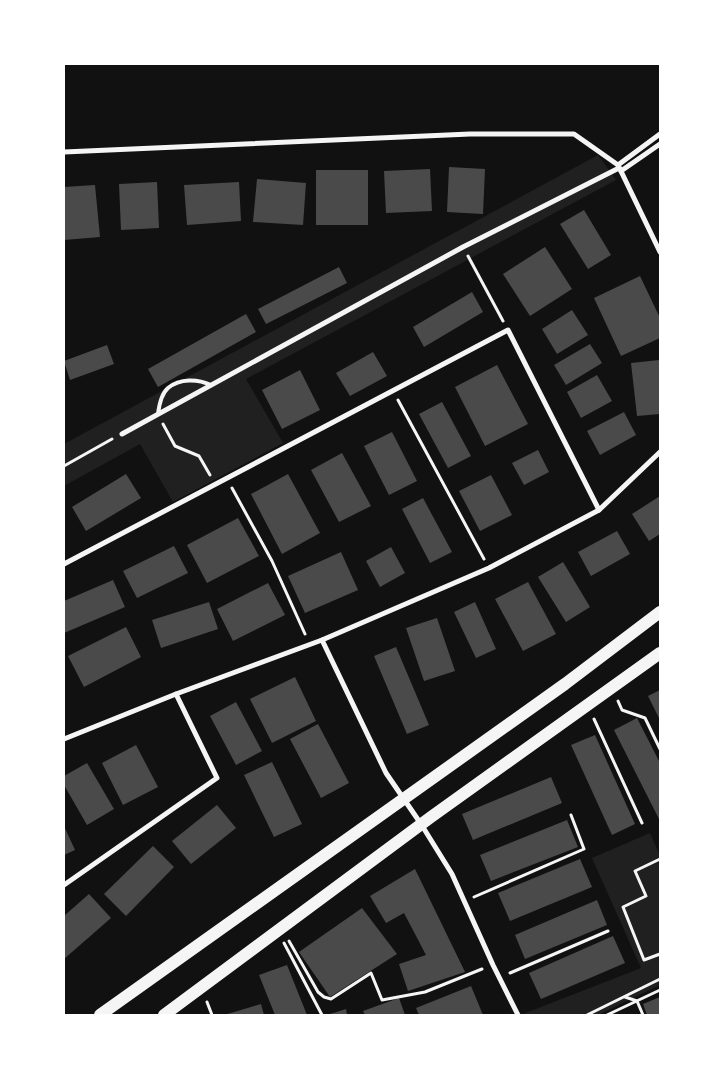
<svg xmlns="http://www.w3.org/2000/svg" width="724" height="1079" font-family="Mulish,sans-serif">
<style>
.green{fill:#202020}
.building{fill:#4a4a4a}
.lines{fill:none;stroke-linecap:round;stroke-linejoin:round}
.path{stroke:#f5f5f5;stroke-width:3}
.service{stroke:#f5f5f5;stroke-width:4}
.minor{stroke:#f5f5f5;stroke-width:5}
.primary{stroke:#f5f5f5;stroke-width:12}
</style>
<rect width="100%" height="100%" fill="#111"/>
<!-- green -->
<g class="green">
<path d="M598 155 616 180 246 379 283 443 173 502 140 444 64 486V444Z"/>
<path d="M650 833 660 856V985L598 1015H523V1014L641 968 592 858Z"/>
</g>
<!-- building -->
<g class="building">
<path d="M449 167 485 169 483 214 447 212Z"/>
<path d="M430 169 432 211 386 213 384 171Z"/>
<rect x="316" y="170" width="52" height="55"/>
<path d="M257 179 306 183 303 225 253 222Z"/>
<path d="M157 182 159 228 121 230 119 184Z"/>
<path d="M239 182 241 221 187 225 184 185Z"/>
<path d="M95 185 100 237 64 240V187Z"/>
<path d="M584 210 611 255 588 269 560 224Z"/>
<path d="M545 247 572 289 530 316 503 274Z"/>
<path d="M339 267 347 283 266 324 258 309Z"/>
<path d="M640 276 660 318V338L621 356 594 298Z"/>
<path d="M472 292 483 312 424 347 413 327Z"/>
<path d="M572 310 588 335 557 354 542 329Z"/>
<path d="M246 314 256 332 158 387 148 369Z"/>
<path d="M590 344 602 363 566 385 554 365Z"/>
<path d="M107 345 114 364 70 380 64 361Z"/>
<path d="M373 352 387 376 350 396 336 373Z"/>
<path d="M659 360 660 414 637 416 631 363Z"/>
<path d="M497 365 528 424 485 446 455 387Z"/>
<path d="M300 370 320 410 282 429 262 390Z"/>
<path d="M597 375 612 401 581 418 567 392Z"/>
<path d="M442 402 471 456 448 468 419 414Z"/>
<path d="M624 412 636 435 600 455 587 431Z"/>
<path d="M392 432 417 481 389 495 364 446Z"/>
<path d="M538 450 549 472 524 485 512 463Z"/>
<path d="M342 453 371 506 339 522 311 470Z"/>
<path d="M126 474 141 498 86 531 72 507Z"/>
<path d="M288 474 320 533 282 554 251 494Z"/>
<path d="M491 475 512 515 480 531 459 491Z"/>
<path d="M660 496V534L649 541 632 514Z"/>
<path d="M423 498 452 552 430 563 402 509Z"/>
<path d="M238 518 259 556 207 583 187 545Z"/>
<path d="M617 531 630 554 591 576 578 552Z"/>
<path d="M174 546 188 573 137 598 123 571Z"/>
<path d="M391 547 405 573 380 587 366 561Z"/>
<path d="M341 552 358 590 305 613 288 576Z"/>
<path d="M563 562 590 607 566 622 538 577Z"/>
<path d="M113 580 125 607 64 633V601Z"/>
<path d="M528 582 556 634 523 651 495 599Z"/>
<path d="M268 583 285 615 233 641 217 609Z"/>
<path d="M209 602 218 629 161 648 152 620Z"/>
<path d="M475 602 496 649 476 658 454 612Z"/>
<path d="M437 618 455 671 424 681 406 628Z"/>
<path d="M126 627 141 657 84 687 68 656Z"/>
<path d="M396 647 429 725 407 734 374 656Z"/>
<path d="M295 677 316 721 272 743 250 699Z"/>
<path d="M660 690V720L648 696Z"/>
<path d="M236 702 262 751 236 765 210 716Z"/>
<path d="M637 718 660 763V821L614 730Z"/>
<path d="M318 724 349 783 321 798 290 739Z"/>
<path d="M595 735 635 824 612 835 571 745Z"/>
<path d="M136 745 158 787 123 805 102 763Z"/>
<path d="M272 762 302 824 274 837 244 775Z"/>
<path d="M87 763 114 809 87 825 64 785V776Z"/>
<path d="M551 777 562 803 473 840 462 814Z"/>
<path d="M217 805 236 828 191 864 172 841Z"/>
<path d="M567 820 578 847 491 881 480 855Z"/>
<path d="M64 826 75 850 64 855Z"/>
<path d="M153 846 174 867 126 916 104 894Z"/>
<path d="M580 859 592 887 510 921 498 893Z"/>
<path d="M415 869 465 972 408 991 399 964 426 955 404 913 386 923 370 896Z"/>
<path d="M89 894 111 918 64 959V916Z"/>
<path d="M597 900 607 925 525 959 515 935Z"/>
<path d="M362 908 397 954 330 997 299 952Z"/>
<path d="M613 936 625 963 541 999 529 973Z"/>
<path d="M287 965 307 1015H275L259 975Z"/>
<path d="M471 986 483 1015H419L416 1008Z"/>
<path d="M660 997V1015H647L643 1004Z"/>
<path d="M399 998 405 1015H365L363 1011Z"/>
<path d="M261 1004 264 1015H224Z"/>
<path d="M346 1009 347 1015H327Z"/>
</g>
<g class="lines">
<!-- path -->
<g class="path">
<path d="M468 256 503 321"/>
<path d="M398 400 484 559"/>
<path d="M163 424 175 446 199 456 210 475"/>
<path d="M64 466 112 439"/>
<path d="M232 488 272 561 305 634"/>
<path d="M618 701 622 710 645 718 660 749"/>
<path d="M594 719 642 823"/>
<path d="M660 859 635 871 646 896 623 907 644 960 660 954"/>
<path d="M474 897 584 849 571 815"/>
<path d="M289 941 318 992 324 997 331 999 371 973 382 1000 425 992 482 969"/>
<path d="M284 943 322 1015"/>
<path d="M510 973 608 931"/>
<path d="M625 997 637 1001 643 1015"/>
<path d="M207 1002 212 1015"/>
<path d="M587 1015 660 979"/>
<path d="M607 1015 660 990"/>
</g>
<!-- service -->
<path class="service" d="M158 414C159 406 161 394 168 388 180 378 198 379 211 385"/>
<!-- minor -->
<g class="minor">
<path d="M64 152 470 134H574L618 165 660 252"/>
<path d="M618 165 660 134"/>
<path d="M621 171 660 144"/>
<path d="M122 434 463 247 619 168"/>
<path d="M64 564 508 330 599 510"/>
<path d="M322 640 386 773 421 824 452 874 493 965 518 1015"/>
<path d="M64 739 176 694 322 640 489 568 599 510 660 452"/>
<path d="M64 885 217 778 176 694"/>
</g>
<!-- primary -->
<g class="primary">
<path d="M100 1015 565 684 660 612"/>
<path d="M164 1015 431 817 660 653"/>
</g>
</g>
<!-- border -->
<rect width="724" height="1079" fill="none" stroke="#ffffff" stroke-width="130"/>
</svg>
